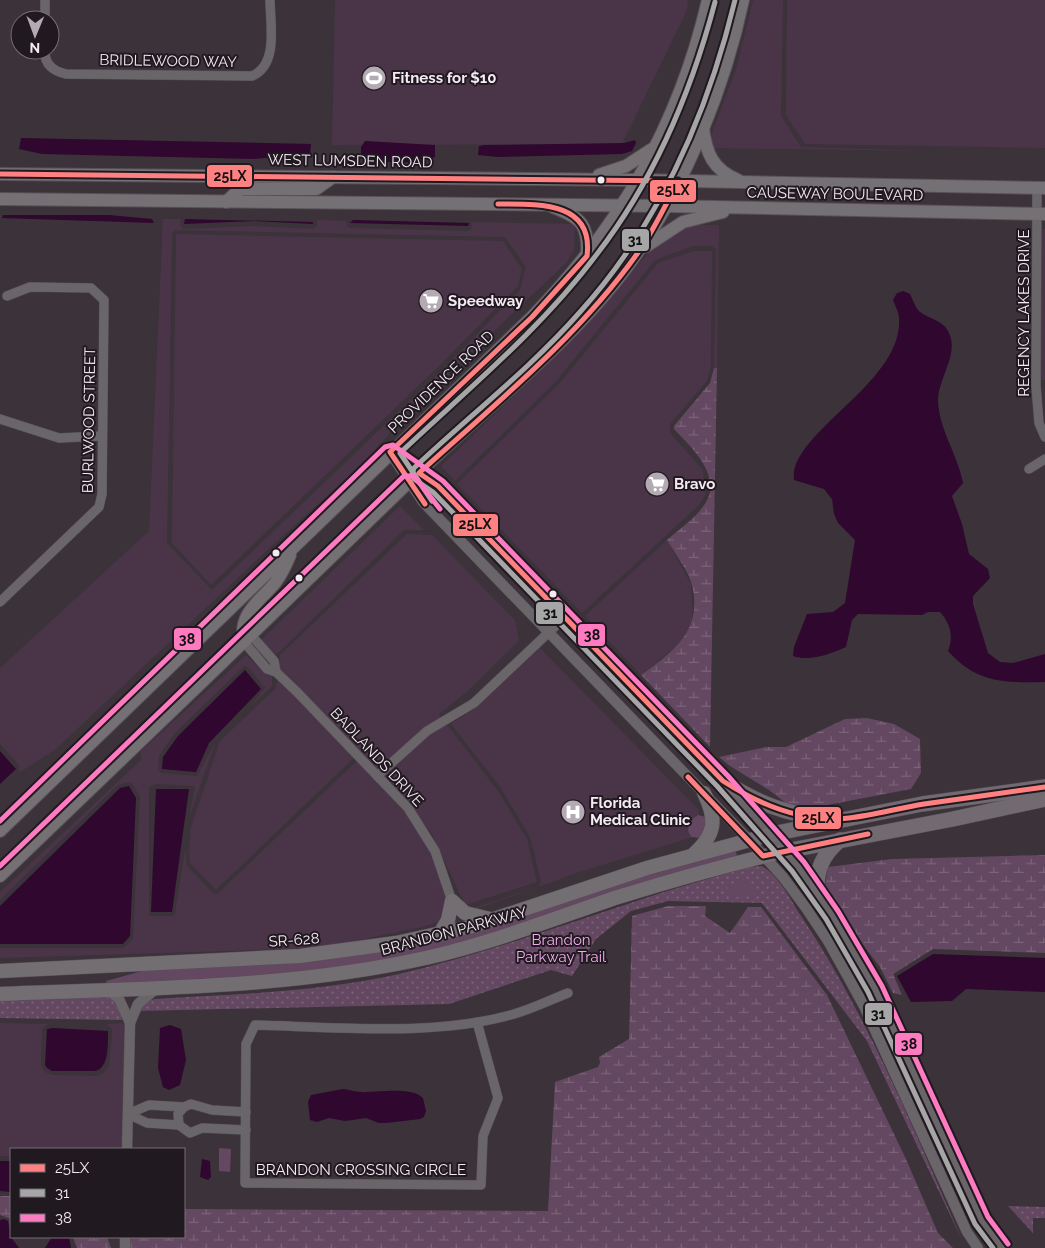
<svg xmlns="http://www.w3.org/2000/svg" width="1045" height="1248" font-family="Raleway,sans-serif">
<style>
.built{fill:#4a3548;fill-rule:evenodd}
.grass{fill:url(#grass-dots)}
.wetland{fill:url(#wetland-marsh)}
.garden{fill:#644861}
.water{fill:#30072e}
.lines{fill:none;stroke-linecap:round;stroke-linejoin:round}
.minor-casing{stroke:#585057;stroke-width:10}
.tertiary-casing{stroke:#585057;stroke-width:11}
.secondary-casing{stroke:#585057;stroke-width:14}
.primary-casing{stroke:#585057;stroke-width:15}
.motorway-casing{stroke:#585057;stroke-width:16}
.minor{stroke:#696569;stroke-width:9}
.tertiary{stroke:#696569;stroke-width:10}
.secondary{stroke:#747074;stroke-width:12}
.primary{stroke:#736e72;stroke-width:14}
.motorway{stroke:#716a70;stroke-width:15}
.bus-1-casing{stroke:#211920;stroke-width:9}
.bus-2-casing{stroke:#211920;stroke-width:9}
.bus-3-casing{stroke:#211920;stroke-width:9}
.bus-1{stroke:#ff8080;stroke-width:5}
.bus-2{stroke:#a6a6a6;stroke-width:5}
.bus-3{stroke:#fe7ac1;stroke-width:5}
.bus-dot{fill:#f5eaf4;stroke:#211920;stroke-width:2}
.labels{text-anchor:middle;stroke-width:4;stroke-linejoin:round;paint-order:stroke}
.street-label{font-size:15px;fill:#f5eaf4;stroke:#211920}
.poi-label{font-size:15px;font-weight:bold;fill:#f5eaf4;stroke:#211920;text-anchor:start}
.park-label{font-size:15px;fill:#f3a9ec;stroke:#211920}
.line-badge{stroke:#211920;stroke-width:2}
.pale-badge-label{font-size:14px;text-anchor:middle;font-weight:bold;fill:#111}
</style>
<defs>
<pattern id="grass-dots" width="8" height="8" patternUnits="userSpaceOnUse" patternTransform="scale(1.25)"><rect width="8" height="8" fill="#644861"/><path d="M2 2h.1M6 6h.1" fill="none" stroke="#7b6378" stroke-width="1.8" stroke-linecap="round"/></pattern>
<pattern id="wetland-marsh" width="20" height="14" patternUnits="userSpaceOnUse" patternTransform="scale(1.25)"><rect width="20" height="14" fill="#644861"/><path d="M1 5h8M5 5V1M11 12h8M15 12V8" fill="none" stroke="#7b6378"/></pattern>
</defs>
<rect width="100%" height="100%" fill="#3b323a"/>
<!-- built -->
<g class="built">
<path d="M335 0H688L687 10 622 144 332 145Z"/>
<path d="M753 0H783L781 116 801 147 934 151 711 148 709 141 736 69Z"/>
<path d="M787 0H1045V148L805 144 786 115Z"/>
<path d="M163 219H181L180 226 184 229 254 226 312 229 317 226V220L346 221 347 226 350 228 468 231 471 229 473 222 575 224 574 250 566 263 403 417 367 460 275 543 56 749 19 773V765L0 744V668L149 531ZM175 230 505 237 526 267 520 290 444 368 212 590 167 543 172 234Z"/>
<path d="M692 225H719L717 368H714L716 249 712 246H693L655 260 556 381 455 481 441 466 570 342 650 251 678 230Z"/>
<path d="M1042 229H1045V380H1041Z"/>
<path d="M176 234 503 241 522 269 518 286 441 364 211 585 172 543Z"/>
<path d="M694 251H712L711 366 707 381 670 424V433L703 470 705 495 699 505 582 613 457 484 559 384 658 263Z"/>
<path d="M400 506 424 530H404L276 655 261 640Z"/>
<path d="M407 534 432 535 515 620 519 641 469 690 439 714 498 791 527 839 537 882 465 905 432 834 361 751 216 890 190 863 189 848 191 827 220 741 276 688 280 655Z"/>
<path d="M667 540 691 584 693 622 681 642 641 675 585 616Z"/>
<path d="M540 648 699 810 700 835 579 872 544 885 473 910 470 909 538 887 541 881 530 837 501 788 451 724 477 707Z"/>
<path d="M246 655 264 673 272 676V686L249 708 265 688 248 667 244 666 175 733 159 756 158 770 161 773 197 776 215 743 189 818 195 786 156 784 149 787V916H173L175 914 185 850 187 866 213 893 217 894 357 761 404 811 430 851 447 899 442 921 422 927 345 943 289 949 0 958V948H123L133 939 140 796 131 782 118 785 0 900V892L141 760V751Z"/>
<path d="M0 1023 48 1024 42 1029 41 1065 45 1072 52 1075 95 1076 103 1074 109 1066 112 1035V1029L107 1024 125 1023 122 1149H11V1156H0Z"/>
</g>
<!-- grass -->
<g class="grass">
<path d="M762 866C780 877 790 899 801 916 869 1018 915 1133 964 1244L867 1041 762 903 668 901 631 911 596 939 572 976 551 970 449 1004 138 1011 147 1001 155 999C236 994 319 992 399 974 518 946 631 898 750 867Z"/>
<path d="M109 996 118 1004 122 1020 0 1018V999Z"/>
<path d="M1008 1206 1045 1207V1218H1033V1233Z"/>
</g>
<!-- wetland -->
<g class="wetland">
<path d="M714 368H717L710 747 712 749 641 675C674 651 703 630 692 585 688 570 675 554 667 540 678 530 693 520 702 508 726 479 693 449 674 429V426L710 383Z"/>
<path d="M867 718 894 724 920 739 921 773 911 789 801 810 791 807 769 790 730 766 719 757 766 747H786L845 719Z"/>
<path d="M1045 855V953L933 949 893 974 902 995 893 993 880 967 834 907 825 886 828 867 892 859Z"/>
<path d="M668 906H706L705 916 730 933 748 907H761L827 995 905 1157 938 1233 953 1248H129L130 1237H184V1209L548 1211 555 1082 598 1067 600 1063 599 1057 629 1039 632 916Z"/>
<path d="M0 1196H11V1219L0 1215Z"/>
<path d="M73 1237H107L111 1248H77Z"/>
</g>
<!-- garden -->
<g class="garden">
<path d="M698 815 706 817V826L700 838 692 837C684 830 690 820 698 815Z"/>
<path d="M736 851 737 857 468 942 381 962 272 975 107 984 106 981 149 969 363 954Z"/>
<path d="M741 881 756 885 757 891 755 895 740 898 728 893 727 885Z"/>
<path d="M219 1148 231 1149 230 1172 219 1171Z"/>
</g>
<!-- water -->
<g class="water">
<path d="M21 138 311 144 310 154 254 159 42 154 19 149Z"/>
<path d="M635 140 636 143 632 151 622 154 498 157 478 155 479 146 484 145 624 143Z"/>
<path d="M365 141 435 145V157C411 165 384 164 361 156V147Z"/>
<path d="M3 215H109L152 219 154 223 2 218Z"/>
<path d="M185 219 313 222V224L254 221 184 224Z"/>
<path d="M353 220 469 223 468 226 350 223Z"/>
<path d="M903 291 910 294C913 300 915 307 919 311 928 319 944 320 949 333 959 354 939 377 938 399 938 428 958 455 963 483L952 496 962 524 969 554 988 569 990 578 973 596V604L988 653 1000 662 1013 663 1045 654V682C1005 683 976 683 948 651 954 636 950 623 940 612H928L922 615 858 614 852 620 846 647C830 654 810 662 793 656L794 647 807 614 833 612 845 603 855 540 838 523 834 514 832 499 824 489 794 480C788 433 904 383 899 318 899 312 895 306 893 300L897 293Z"/>
<path d="M245 670 261 689 209 743 196 772 162 769 163 757 178 736Z"/>
<path d="M0 751 16 769 0 784Z"/>
<path d="M129 786 136 798 130 936 123 944H0V906L120 788Z"/>
<path d="M156 789H189L172 912H151Z"/>
<path d="M933 954 1045 958V992L966 989 952 1001 911 1002 897 976Z"/>
<path d="M170 1025 181 1029 186 1060 180 1085 169 1090 163 1087 158 1068 160 1028Z"/>
<path d="M53 1028 108 1031C108 1043 109 1069 95 1071H52L47 1068 45 1065 47 1029Z"/>
<path d="M343 1089C351 1090 359 1093 367 1092 381 1092 412 1087 423 1098L426 1111 424 1117 420 1119 386 1123H379L366 1118 345 1121 329 1118 317 1122 310 1120 308 1102 311 1095Z"/>
<path d="M202 1159 210 1161 211 1177 208 1180 200 1177Z"/>
<path d="M0 1161H11V1192L0 1191Z"/>
<path d="M4 1219 8 1221 11 1237 19 1248H0V1220Z"/>
<path d="M52 1237H69L71 1248H45Z"/>
</g>
<g class="lines">
<defs>
<g id="minor">
<path d="M45 20V0"/>
<path d="M45 50C44 64 53 71 66 74L252 76C279 65 270 23 270 0"/>
<path d="M1037 188 1036 386 1039 423 1045 437"/>
<path d="M0 419 59 438 102 436"/>
<path d="M1029 469 1045 459"/>
<path d="M0 602 99 507 102 494 104 300 91 288 30 287 7 296"/>
<path d="M251 635 274 661 276 672"/>
<path d="M244 642 267 669 276 672 297 692 408 808 435 851 452 901"/>
<path d="M377 776 427 731 474 703 565 617"/>
<path d="M477 1022 498 1098 483 1136 481 1185 245 1183 246 1044 255 1025C338 1027 435 1037 514 1014 532 1009 550 1000 568 993"/>
<path d="M128 1114 147 1123 179 1125 190 1133 202 1128 246 1130"/>
<path d="M128 1114 149 1105 184 1107 191 1104 212 1110 246 1112"/>
<path d="M179 1125 178 1114 184 1107"/>
</g>
<g id="tertiary">
<path d="M390 452 438 486 723 781 798 866 832 915 875 989 982 1221 1002 1248"/>
<path d="M393 457 423 502 749 840 783 877 806 908 828 941 847 975 864 1006 967 1232 978 1248"/>
<path d="M107 989 119 999 130 1023"/>
<path d="M127 1149 130 1023 138 1004 158 987"/>
<path d="M125 1248V1237"/>
</g>
<g id="secondary">
<path d="M703 128C706 153 713 170 738 180"/>
<path d="M0 174 639 180 1045 188"/>
<path d="M599 175 626 166 652 149"/>
<path d="M0 199 665 206 1045 214"/>
<path d="M226 202 240 189H316L333 177"/>
<path d="M553 207C581 218 589 224 587 256"/>
<path d="M645 247 683 222 723 212"/>
<path d="M244 642C238 614 259 602 275 583 281 575 286 565 290 555"/>
<path d="M0 831 532 317C621 225 679 125 708 0"/>
<path d="M0 876C140 742 279 608 418 473 493 401 577 339 637 253 687 181 725 85 743 0"/>
</g>
<g id="primary">
<path d="M694 854C716 834 717 819 704 793"/>
<path d="M452 901 465 913 490 919"/>
<path d="M439 935 448 920 452 901"/>
<path d="M0 971 300 956 396 943 473 926 647 868 772 834"/>
<path d="M0 994C143 988 289 989 430 957 494 942 556 918 618 897 673 880 730 864 786 851"/>
</g>
<g id="motorway">
<path d="M723 781C756 802 786 815 826 818"/>
<path d="M772 834 922 804 1045 787"/>
<path d="M786 851 953 819 1045 799"/>
<path d="M817 893C816 870 822 855 840 840"/>
</g>
</defs>
<!-- minor casing -->
<use href="#minor" class="minor-casing"/>
<!-- tertiary casing -->
<use href="#tertiary" class="tertiary-casing"/>
<!-- secondary casing -->
<use href="#secondary" class="secondary-casing"/>
<!-- primary casing -->
<use href="#primary" class="primary-casing"/>
<!-- motorway casing -->
<use href="#motorway" class="motorway-casing"/>
<!-- minor -->
<use href="#minor" class="minor"/>
<!-- tertiary -->
<use href="#tertiary" class="tertiary"/>
<!-- secondary -->
<use href="#secondary" class="secondary"/>
<!-- primary -->
<use href="#primary" class="primary"/>
<!-- motorway -->
<use href="#motorway" class="motorway"/>
<defs>
<g id="bus-1">
<path d="M0 174 678 181C665 206 653 232 637 254 577 338 495 404 419 473L438 486 723 781C760 805 804 823 849 818 874 815 899 808 924 804 964 798 1005 793 1045 787"/>
<path d="M425 504 390 452 532 317 587 256C594 201 538 204 498 204"/>
<path d="M688 777 763 856 868 834"/>
</g>
<g id="bus-2">
<path d="M735 0C707 116 660 223 580 312 530 369 469 416 414 468L412 474 414 479 433 492 717 786 792 871 826 919 868 992 975 1224 993 1248"/>
<path d="M432 501 400 453C468 389 541 329 597 254 655 179 691 93 715 2"/>
</g>
<g id="bus-3">
<path d="M0 821 385 447 393 445 443 481 728 776 804 862 838 911 882 986 988 1217 1008 1244"/>
<path d="M0 866 404 476H414L440 509"/>
</g>
</defs>
<!-- bus-1 casing -->
<use href="#bus-1" class="bus-1-casing"/>
<!-- bus-2 casing -->
<use href="#bus-2" class="bus-2-casing"/>
<!-- bus-3 casing -->
<use href="#bus-3" class="bus-3-casing"/>
<!-- bus-1 -->
<use href="#bus-1" class="bus-1"/>
<!-- bus-2 -->
<use href="#bus-2" class="bus-2"/>
<!-- bus-3 -->
<use href="#bus-3" class="bus-3"/>
</g>
<!-- icons -->
<defs>
<symbol id="stadium-disc" viewBox="-11 -11 22 22"><circle r="9.5" fill="#b4aab3" stroke="#211920"/><path d="M0-5a6.5 5 0 1 0 0 10a6.5 5 0 1 0 0-10ZM-3.5-1.8h7v3.6h-7Z" fill="#fff"/></symbol>
<symbol id="supermarket-disc" viewBox="-11 -11 22 22"><circle r="9.5" fill="#b4aab3" stroke="#211920"/><path d="M-6-5.5h2.5l.6 2H6L4.5 2H-2.5L-4.4-4H-6ZM-1.5 3.2a1.3 1.3 0 1 0 .1 0ZM3 3.2a1.3 1.3 0 1 0 .1 0Z" fill="#fff"/></symbol>
<symbol id="hospital-disc" viewBox="-11 -11 22 22"><circle r="9.5" fill="#b4aab3" stroke="#211920"/><path d="M-5-5h3v3.5h4V-5h3V5h-3V1.5h-4V5h-3Z" fill="#fff"/></symbol>
</defs>
<g fill-rule="evenodd">
<use href="#stadium-disc" x="360" y="64" width="28" height="28"/>
<use href="#supermarket-disc" x="417" y="287" width="28" height="28"/>
<use href="#supermarket-disc" x="643" y="470" width="28" height="28"/>
<use href="#hospital-disc" x="559" y="798" width="28" height="28"/>
</g>
<!-- markers -->
<g class="bus-dot">
<circle cx="601" cy="180" r="4.5"/>
<circle cx="276" cy="553" r="4.5"/>
<circle cx="299" cy="578" r="4.5"/>
<circle cx="553" cy="594" r="4.5"/>
</g>
<g class="labels">
<!-- street labels -->
<g class="street-label">
<text transform="translate(168 61) rotate(1)" y="5">BRIDLEWOOD WAY</text>
<text transform="translate(350 161) rotate(1)" y="5">WEST LUMSDEN ROAD</text>
<text transform="translate(835 194) rotate(1)" y="5">CAUSEWAY BOULEVARD</text>
<text transform="translate(1024 313) rotate(-90)" y="5">REGENCY LAKES DRIVE</text>
<text transform="translate(441 382) rotate(-44)" y="5">PROVIDENCE ROAD</text>
<text transform="translate(89 420) rotate(-89)" y="5">BURLWOOD STREET</text>
<text transform="translate(377 757) rotate(47)" y="5">BADLANDS DRIVE</text>
<text transform="translate(454 931) rotate(-15)" y="5">BRANDON PARKWAY</text>
<text transform="translate(294 940) rotate(-4)" y="5">SR-628</text>
<text x="361" y="1175">BRANDON CROSSING CIRCLE</text>
</g>
<!-- poi labels -->
<g class="poi-label">
<text x="392" y="83">Fitness for $10</text>
<text x="448" y="306">Speedway</text>
<text x="674" y="489">Bravo</text>
<text x="590" y="808">Florida<tspan x="590" dy="17">Medical Clinic</tspan></text>
</g>
<!-- park labels -->
<g class="park-label">
<text x="561" y="945">Brandon<tspan x="561" dy="17">Parkway Trail</tspan></text>
</g>
</g>
<g class="line-badge">
<rect x="206" y="164" width="47" height="24" rx="5" fill="#ff8080"/>
<rect x="649" y="179" width="48" height="24" rx="5" fill="#ff8080"/>
<rect x="621" y="228" width="29" height="24" rx="5" fill="#a6a6a6"/>
<rect x="452" y="513" width="47" height="24" rx="5" fill="#ff8080"/>
<rect x="535" y="601" width="29" height="24" rx="5" fill="#a6a6a6"/>
<rect x="577" y="623" width="29" height="24" rx="5" fill="#fe7ac1"/>
<rect x="173" y="627" width="29" height="24" rx="5" fill="#fe7ac1"/>
<rect x="794" y="806" width="48" height="24" rx="5" fill="#ff8080"/>
<rect x="864" y="1002" width="29" height="24" rx="5" fill="#a6a6a6"/>
<rect x="894" y="1032" width="29" height="24" rx="5" fill="#fe7ac1"/>
</g>
<g class="pale-badge-label">
<text x="230" y="181">25LX</text>
<text x="673" y="195">25LX</text>
<text x="635" y="245">31</text>
<text x="475" y="529">25LX</text>
<text x="550" y="618">31</text>
<text x="592" y="640">38</text>
<text x="187" y="644">38</text>
<text x="818" y="823">25LX</text>
<text x="878" y="1019">31</text>
<text x="909" y="1049">38</text>
</g>
<!-- legend -->
<rect x="10" y="1148" width="175" height="90" fill="#211920" stroke="#766d75"/>
<rect x="20" y="1164" width="25" height="8" fill="#ff8080" stroke="#766d75"/>
<text x="55" y="1173" font-size="15" fill="#f5eaf4">25LX</text>
<rect x="20" y="1189" width="25" height="8" fill="#a6a6a6" stroke="#766d75"/>
<text x="55" y="1198" font-size="15" fill="#f5eaf4">31</text>
<rect x="20" y="1214" width="25" height="8" fill="#fe7ac1" stroke="#766d75"/>
<text x="55" y="1223" font-size="15" fill="#f5eaf4">38</text>
<!-- north arrow -->
<g transform="translate(35 35) rotate(181)"><circle r="24" fill="#211920" stroke="#766d75"/>
<path d="M0-4L9 19L0 12L-9 19Z" fill="#b4aab3"/>
<text y="-8" font-size="14" font-weight="bold" text-anchor="middle" fill="#f5eaf4">N</text>
</g>
</svg>
